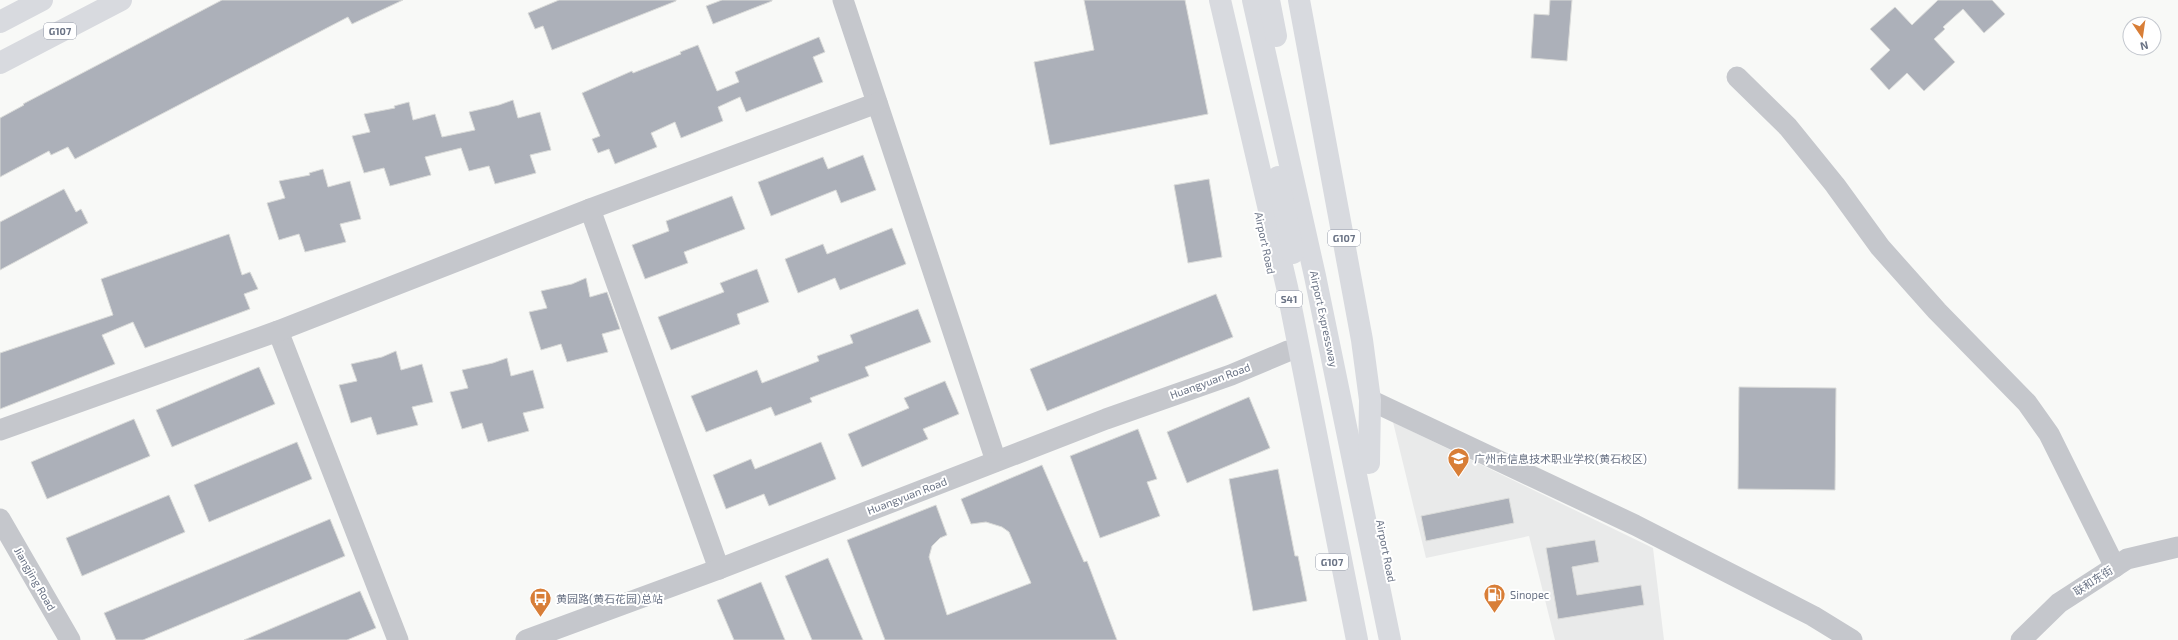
<svg xmlns="http://www.w3.org/2000/svg" width="2178" height="640" font-family="'Exo 2','Noto Sans SC',sans-serif">
<style>
.built{fill:#e9eaea}
.building{fill:#acb0b9;stroke:#dadbd9}
.lines{fill:none;stroke-linecap:round;stroke-linejoin:round}
.minor{stroke:#c5c7cc;stroke-width:21}
.highway{stroke:#d8dadf;stroke-width:22}
.labels{text-anchor:middle;stroke-width:4;stroke-linejoin:round;paint-order:stroke}
.shield{fill:#fff;stroke:#979daa;stroke-width:1}
.shield-label{font-size:10px;font-weight:bold;fill:#6a7385}
.street-label{font-size:11px;fill:#6a7385;stroke:#fff}
.poi-label{font-size:11px;fill:#6a7385;stroke:#fff;text-anchor:start}
</style>
<rect width="100%" height="100%" fill="#f8f9f7"/>
<!-- built -->
<path class="built" d="M1393 422 1653 548 1664 640H1555L1529 536 1426 558Z"/>
<!-- building -->
<g class="building">
<path d="M222 0H403L352 24 348 17 75 159 68 147 51 155 49 151 0 177V118L24 105 23 104Z"/>
<path d="M559 0H676V1L552 50 543 26 535 29 528 13Z"/>
<path d="M722 0H772V1L713 24 706 6Z"/>
<path d="M1084 0H1185L1208 114 1050 145 1034 62 1094 50Z"/>
<path d="M1550 0H1572L1567 61 1531 58 1534 14 1549 15Z"/>
<path d="M1938 0H1992L2005 14 1984 33 1963 9 1943 27 1945 29 1934 39 1955 62 1924 91 1907 73 1889 90 1870 69 1890 50 1870 29 1895 7 1912 25Z"/>
<path d="M819 37 825 52 813 57 823 82 746 112 740 97 718 107 723 121 681 138 675 122 651 133 657 147 615 164 609 149 598 153 592 139 600 136 582 93 632 71 633 73 681 54 680 52 698 45 717 91 739 82 735 72Z"/>
<path d="M513 100 518 118 540 112 551 150 530 155 536 173 495 184 489 166 469 171 461 148 425 157 431 175 416 179 390 186 384 168 364 173 352 136 370 132 364 114 395 108 394 106 409 102 413 120 435 114 442 137 475 130 469 112 499 105Z"/>
<path d="M863 155 876 190 841 203 836 190 771 216 758 182 823 157 828 169Z"/>
<path d="M323 169 328 187 350 181 361 219 340 224 346 242 305 252 299 234 279 240 267 203 285 198 279 181 310 175 309 173Z"/>
<path d="M1209 179 1222 257 1188 263 1174 185Z"/>
<path d="M64 189 76 212 81 209 88 223 0 270V222Z"/>
<path d="M732 196 745 229 684 252 688 263 645 279 632 245 669 231 666 221Z"/>
<path d="M892 228 906 264 840 290 835 278 798 293 785 259 823 244 827 254Z"/>
<path d="M229 234 242 275 250 272 258 289 244 294 250 309 145 348 133 322 102 335 115 364 0 409V353L113 315 101 279Z"/>
<path d="M757 269 769 302 737 314 740 324 671 350 658 317 724 292 720 283Z"/>
<path d="M586 278 590 297 607 292 620 329 602 334 608 352 567 362 561 344 541 350 529 312 547 308 541 291 572 284Z"/>
<path d="M1216 294 1233 337 1047 411 1030 369Z"/>
<path d="M918 309 931 342 865 367 869 376 810 398 812 402 775 416 771 407 706 432 691 396 757 370 762 383 819 361 817 356 853 343 850 335Z"/>
<path d="M396 351 401 370 422 364 433 402 412 407 418 425 377 435 371 417 351 423 339 385 357 381 351 364 382 357Z"/>
<path d="M507 358 511 376 533 370 544 408 523 413 529 431 488 442 482 423 462 429 450 392 468 388 462 370 493 363Z"/>
<path d="M259 367 275 404 172 447 156 410Z"/>
<path d="M945 381 959 414 923 429 928 439 862 467 848 434 909 408 904 398Z"/>
<path d="M1739 387 1836 388 1835 490 1738 489Z"/>
<path d="M1249 397 1270 448 1187 483 1167 432Z"/>
<path d="M134 419 150 456 47 499 31 462Z"/>
<path d="M1138 429 1157 479 1147 482 1160 516 1100 538 1070 456Z"/>
<path d="M297 442 312 479 209 522 194 485Z"/>
<path d="M821 442 836 479 769 506 764 494 726 509 713 475 751 459 755 469Z"/>
<path d="M1042 465 1084 562 1087 561 1117 640H885L847 540 936 505 947 535 940 538 932 546 929 557 947 615 1031 583 1009 532 1002 527 986 522 971 524 961 499Z"/>
<path d="M1278 469 1295 556H1298L1307 601 1253 611 1229 479Z"/>
<path d="M169 495 185 532 82 576 66 538Z"/>
<path d="M1509 498 1514 523 1426 541 1421 516Z"/>
<path d="M330 519 345 556 143 640H116L104 613Z"/>
<path d="M1595 540 1599 562 1572 567 1577 595 1641 585 1644 605 1558 619 1546 548Z"/>
<path d="M828 558 863 640H812L785 576Z"/>
<path d="M761 582 785 640H734L717 600Z"/>
<path d="M360 591 376 628 347 640H244Z"/>
</g>
<g class="lines">
<!-- minor -->
<g class="minor">
<path d="M843 0 996 461"/>
<path d="M1737 77 1788 127 1835 185 1880 247 1937 311 2027 403 2049 434 2115 567"/>
<path d="M590 209 719 569"/>
<path d="M278 331 398 640"/>
<path d="M1370 400 1635 525 1813 616 1852 640"/>
<path d="M0 430 278 331 590 209 877 103"/>
<path d="M0 519 70 640"/>
<path d="M526 640 719 569 1106 419 1231 375 1288 351"/>
<path d="M2021 640 2059 603 2127 559 2178 547"/>
</g>
<!-- highway -->
<g class="highway">
<path d="M1220 0 1287 287 1357 640"/>
<path d="M1253 0 1315 276 1390 640"/>
<path d="M1269 0 1276 36"/>
<path d="M1299 0 1362 340 1370 400 1369 463"/>
<path d="M0 22 42 0"/>
<path d="M0 63 121 0"/>
<path d="M1278 177 1293 253"/>
</g>
</g>
<!-- icons -->
<defs>
<symbol id="school-pin" viewBox="-11 -11 22 30"><path d="M0 17L-7.5 6A9.5 9.5 0 1 1 7.5 6Z" fill="#d87e37" stroke="#fff"/><path d="M0-5L7-2L0 1L-7-2ZM-4 1L0 2.5L4 1V4Q0 6-4 4Z" fill="#fff"/></symbol>
<symbol id="fuel-pin" viewBox="-11 -11 22 30"><path d="M0 17L-7.5 6A9.5 9.5 0 1 1 7.5 6Z" fill="#d87e37" stroke="#fff"/><path d="M-5.5-6h7V0h2V4h1.3V-2.5L3-4.5l.8-.8L6-3V5H2.5V1h-1V6h-7ZM-4.2-4.7v3.2H.2V-4.7Z" fill="#fff"/></symbol>
<symbol id="bus-pin" viewBox="-11 -11 22 30"><path d="M0 17L-7.5 6A9.5 9.5 0 1 1 7.5 6Z" fill="#d87e37" stroke="#fff"/><path d="M-5-6H5V4H4V6H2V4H-2V6H-4V4H-5ZM-3.5-4V0h7V-4ZM-3.5 1.2v1.5H-2V1.2ZM2 1.2v1.5H3.5V1.2Z" fill="#fff"/></symbol>
</defs>
<g fill-rule="evenodd">
<use href="#school-pin" x="1446" y="446" width="25" height="34"/>
<use href="#fuel-pin" x="1482" y="582" width="25" height="34"/>
<use href="#bus-pin" x="528" y="586" width="25" height="34"/>
</g>
<g class="labels">
<!-- shield labels -->
<g class="shield">
<rect x="44" y="23" width="32" height="16" rx="3"/>
<rect x="1328" y="230" width="32" height="16" rx="3"/>
<rect x="1276" y="291" width="26" height="16" rx="3"/>
<rect x="1316" y="554" width="32" height="16" rx="3"/>
</g>
<g class="shield-label">
<text x="60" y="35">G107</text>
<text x="1344" y="242">G107</text>
<text x="1289" y="303">S41</text>
<text x="1332" y="566">G107</text>
</g>
<!-- street labels -->
<g class="street-label">
<text transform="translate(1265 243) rotate(78)" y="4">Airport Road</text>
<text transform="translate(1324 319) rotate(78)" y="4">Airport Expressway</text>
<text transform="translate(1210 381) rotate(-20)" y="4">Huangyuan Road</text>
<text transform="translate(907 496) rotate(-21)" y="4">Huangyuan Road</text>
<text transform="translate(1386 551) rotate(79)" y="4">Airport Road</text>
<text transform="translate(35 579) rotate(60)" y="4">Jiangjing Road</text>
<text transform="translate(2093 581) rotate(-33)" y="4">联和东街</text>
</g>
<!-- poi labels -->
<g class="poi-label">
<text x="1474" y="463">广州市信息技术职业学校(黄石校区)</text>
<text x="1510" y="599">Sinopec</text>
<text x="556" y="603">黄园路(黄石花园)总站</text>
</g>
</g>
<!-- north arrow -->
<g transform="translate(2142 36) rotate(167)"><circle r="19" fill="#ffffff" stroke="#c3c7ce"/>
<path d="M0-3L7 15L0 10L-7 15Z" fill="#d87e37"/>
<text y="-6" font-size="11" font-weight="bold" text-anchor="middle" fill="#6a7385">N</text>
</g>
</svg>
